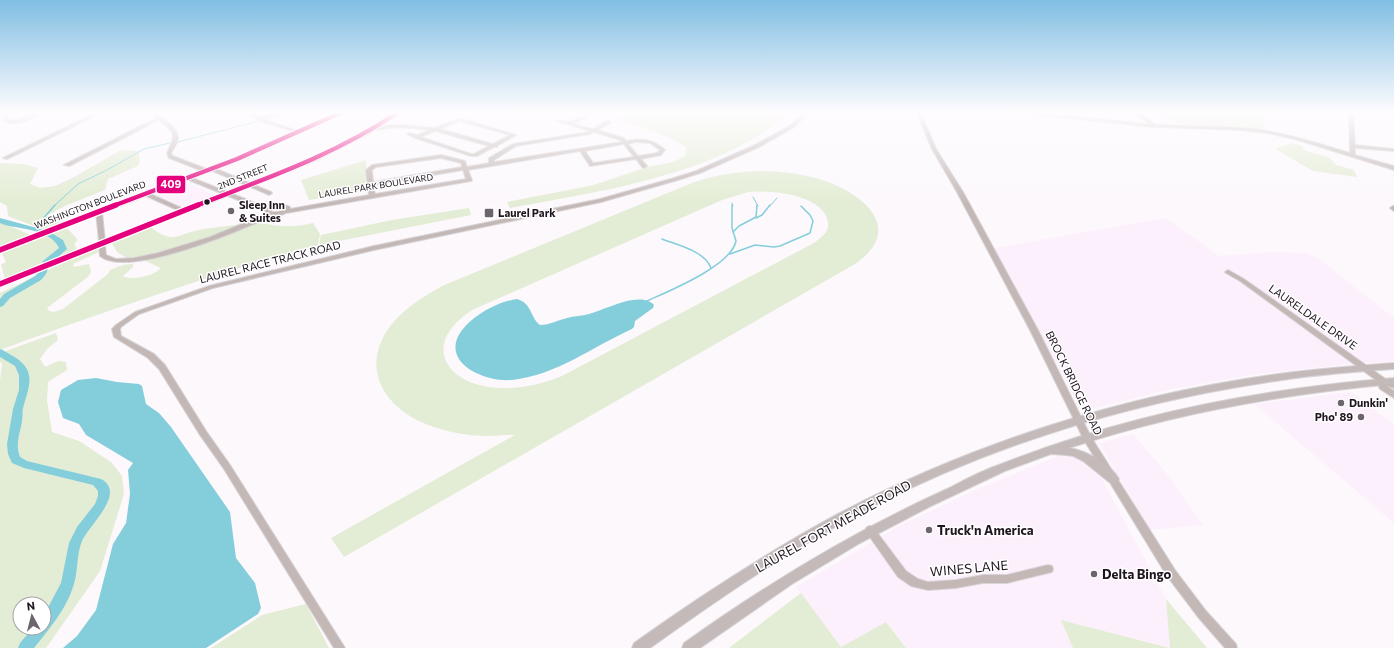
<svg xmlns="http://www.w3.org/2000/svg" width="1394" height="648" font-family="Commissioner,sans-serif">
<style>
.built{fill:#fdf0fd}
.green{fill:#e3ecd4;fill-rule:evenodd}
.water{fill:#84cedc}
.lines{fill:none;stroke-linecap:round;stroke-linejoin:round}
.stream-far1{stroke:#84cedc;stroke-width:1}
.stream{stroke:#84cedc;stroke-width:1.5}
.river{fill:#84cedc;fill-rule:evenodd}
.minor-casing{stroke:#d8d5d8;stroke-width:2}
.major-casing{stroke:#d8d5d8;stroke-width:2}
.minor{fill:#c4b8b6;fill-rule:evenodd}
.major{fill:#c5baba;fill-rule:evenodd}
.bus-1-far1-casing{stroke:#fff;stroke-width:6}
.bus-1-casing{stroke:#fff;stroke-width:8}
.bus-1-far1{stroke:#e5007d;stroke-width:4.5}
.bus-1{stroke:#e5007d;stroke-width:5.5}
.bus-dot{fill:#201620;stroke:#fff;stroke-width:1.5}
.poi-dot{fill:#6d656d;stroke:#fff;stroke-width:1.5}
.labels{text-anchor:middle;stroke-width:3;stroke-linejoin:round;paint-order:stroke}
.far-street-label{font-size:9px;fill:#201620;stroke:#fff}
.poi-label{font-size:11px;font-weight:bold;fill:#201620;stroke:#fff;text-anchor:start}
.street-label{font-size:11px;fill:#201620;stroke:#fff}
.near-street-label{font-size:13px;fill:#201620;stroke:#fff}
.near-poi-label{font-size:13px;font-weight:bold;fill:#201620;stroke:#fff;text-anchor:start}
.line-badge{stroke:#fff;stroke-width:1.5}
.badge-label{font-size:11px;text-anchor:middle;font-weight:bold;fill:#fff}
</style>
<rect width="100%" height="100%" fill="#fcf8fc"/>
<!-- built -->
<g class="built">
<path d="M183 182H186L216 196 188 207H182L156 195Z"/>
<path d="M1166 218 1219 256 1271 252 1304 253 1318 258 1394 318V361L1347 364 1251 375 1167 390 1091 409 1078 404 994 248Z"/>
<path d="M1351 392 1394 424V523L1254 404Z"/>
<path d="M1133 434 1166 473 1203 525 1150 530 1099 443Z"/>
<path d="M1058 456 1075 457 1095 466 1166 599 1171 648 1062 620 1073 648H906L886 622 841 647 796 587 897 527 973 491Z"/>
</g>
<!-- green -->
<g class="green">
<path d="M629 113H788C721 175 597 192 510 208L507 202 594 185 647 167 673 162 685 156 687 149C677 136 632 125 615 119H620Z"/>
<path d="M1154 113H1265L1264 125 1266 131 1245 128 1187 127Z"/>
<path d="M1292 143 1303 146 1302 148 1309 152 1329 157 1336 165 1354 170 1357 177 1313 171 1275 149Z"/>
<path d="M121 150 138 151 140 160 138 166 108 179 105 190 67 205 46 216 62 224 44 230 8 216 7 206 0 202V163L24 164 38 168 30 184 40 188 55 186 74 177Z"/>
<path d="M366 160 367 191 309 200 301 180Z"/>
<path d="M768 171C788 172 809 175 828 182 868 197 903 231 855 264L344 557 331 538 515 435C508 434 497 436 488 436 470 436 452 433 434 427 387 412 357 370 391 325 405 308 423 297 442 286L692 183C716 174 742 171 768 171ZM748 192C771 190 823 194 828 222 830 232 820 239 812 244L562 376C542 384 521 389 499 388 445 385 420 344 472 310L722 200Z"/>
<path d="M469 208 471 215 319 245 321 235 392 220Z"/>
<path d="M255 221C277 227 291 228 313 223L320 234 318 245C210 275 105 311 0 350V293L97 247 99 252 73 264 74 267 89 264 91 272 89 276 47 308 49 311 54 312 63 309 108 274 110 270C117 267 124 264 133 264V267L123 276C132 281 154 276 161 268L137 257 127 258 117 252 111 242 149 226C156 231 162 236 171 237 177 238 185 233 191 232 213 226 234 227 255 221Z"/>
<path d="M0 222 31 235 0 247Z"/>
<path d="M66 227 78 240 74 244 78 251 5 279 1 265 6 262 2 254 5 250Z"/>
<path d="M56 333 58 340 47 349 40 359 45 367 58 361 66 362 67 370 48 382 47 401 52 432 79 441 111 462 122 476 124 494 100 571 46 648H0V381L2 364 0 362V353ZM20 604H44V628H20Z"/>
<path d="M801 593 841 647 886 622 906 648H729Z"/>
<path d="M1166 599 1207 648H1073L1061 620 1170 648Z"/>
<path d="M306 604 329 648H211L262 615Z"/>
</g>
<!-- water -->
<g class="water">
<path d="M517 299C532 303 531 319 540 325 550 325 558 320 567 318 574 316 582 316 589 314 605 310 640 290 654 305L653 308 635 321 634 327 632 329C592 347 557 375 512 380 499 381 486 378 474 372 425 344 485 303 517 299Z"/>
<path d="M96 378 117 382 139 384 142 386 146 404 159 413 171 427 230 512 236 558 255 583 261 608 258 614 206 648H63L77 636 96 610 113 544 126 523 130 494 128 470 133 463 86 435 79 424 63 418 58 402 61 390 78 380Z"/>
</g>
<g class="lines">
<!-- stream-far1 -->
<g class="stream-far1">
<path d="M268 119 289 113"/>
<path d="M178 142 259 121"/>
<path d="M753 197 758 206"/>
<path d="M732 203 733 206"/>
<path d="M54 206 78 184 107 170 144 149 170 143"/>
<path d="M770 206 777 198"/>
</g>
<!-- stream -->
<g class="stream">
<path d="M756 218 762 215 770 205"/>
<path d="M34 229 55 205"/>
<path d="M733 232 739 226 756 217 757 205"/>
<path d="M662 239C677 245 705 251 711 268"/>
<path d="M730 254 755 245 774 247 780 246 810 233 813 221 810 215 801 206"/>
<path d="M647 301C669 291 731 266 736 241L732 228V205"/>
</g>
<!-- river -->
<g class="river">
<path d="M0 218 48 231 63 240 67 249 50 264 46 274 41 280 10 298 3 306 0 307V299L4 294 35 276 38 273 43 261 59 248C51 230 22 229 5 225L0 223Z"/>
<path d="M0 349C4 350 7 353 11 355 37 369 30 384 23 408 22 412 23 417 22 421 20 434 15 444 20 457L27 461 101 479C127 493 89 525 82 541 77 553 78 567 75 580 69 606 50 628 34 648H18L20 643 33 628H44V615L61 583 69 543 77 527 95 504 98 496V491L93 485 24 468 12 463 8 454 7 444 13 409 19 390V375L15 366 0 357Z"/>
</g>
<defs>
<g id="minor">
<path d="M4 113H8V120C20 121 29 113 41 113 31 120 15 127 4 121Z"/>
<path d="M95 113H101L7 159 3 158Z"/>
<path d="M152 113H157C164 119 178 128 178 138 178 143 174 148 171 153L173 156 209 170V172H205L169 158 167 153C176 134 176 134 159 120L69 166 64 165 156 118Z"/>
<path d="M248 113H254L261 117 274 113H283L265 119 271 122 301 132 299 133 257 120V119Z"/>
<path d="M805 113H810L793 128 759 147 700 173 678 180 601 202 374 250 213 288 139 314 121 327 120 329 121 336 154 354 165 365 206 431 230 465 345 648H334L224 469 200 435 159 369 148 358 114 337 112 329 116 325 135 312 209 286 374 246 600 199 674 178 696 171 755 145 789 126Z"/>
<path d="M917 113H921L936 149 963 192 1039 332 1091 437 1175 570 1206 611 1236 644 1237 648H1225L1198 617 1167 576 1084 440 1031 332 957 192 932 149Z"/>
<path d="M1017 113H1037L1149 124 1145 120 1132 113C1142 113 1148 117 1154 124 1192 128 1230 124 1267 131 1296 136 1323 145 1350 153L1349 113H1353L1355 145 1394 149V151L1355 148V155L1394 166V170L1298 140 1267 133 1239 130 1153 127Z"/>
<path d="M585 115 587 116V117L573 124 593 129 606 121H610V123L597 130 624 138 626 141C642 138 653 139 665 150L661 155 641 159 647 166 644 168 642 167 636 159 590 166 580 151 468 170 472 180 471 181 286 213 279 216H272C241 230 128 279 100 256L99 246 102 244 105 246 106 255 116 259 134 258 158 253 210 237 266 214 265 211 186 179V177H190L268 208 269 207 282 204 290 207V209L369 195 366 170 372 165 441 155 465 161 467 167 489 163V158L513 144 589 132 590 131 557 121 559 120 569 122ZM594 132 620 140 622 142 494 162V160L516 146 590 134ZM635 142 650 143 660 150 657 153 638 156 628 144ZM624 144 634 157 593 163 585 151ZM441 158 461 163 462 167 373 182 372 170 376 167ZM463 170 466 179 375 194 373 185ZM282 208 284 209 278 212H271L273 209Z"/>
<path d="M460 118 516 135 497 146V147H494L477 156H471L415 138 407 134 409 133 417 135 430 130C416 128 402 127 388 128 383 129 377 131 373 129L375 128 390 125H405L434 128ZM460 121 510 135 493 144 440 129ZM435 131 489 146 474 154H471L421 137Z"/>
<path d="M212 167 271 192 272 193 269 195 267 194 210 170V168Z"/>
<path d="M146 192 186 210 187 211 184 213 182 212 144 195 143 194Z"/>
<path d="M1393 206H1394V211L1390 208Z"/>
<path d="M99 210 102 212 105 241 102 243 99 241 96 212Z"/>
<path d="M1228 270 1244 279 1387 380 1394 382V388L1387 386 1394 391V398L1380 389 1379 387 1380 383 1240 281 1226 273 1225 272Z"/>
<path d="M870 526 873 527 906 571 918 579 928 582 956 580 983 575H1007L1048 565 1052 566 1053 569 1052 572 1048 573 1007 583H983L956 588 928 590 911 586 898 577 867 533 865 530 867 527Z"/>
</g>
<g id="major">
<path d="M335 113H344L239 160 0 252V247L235 158Z"/>
<path d="M393 113H401L372 132 319 159 0 287V281L315 157 368 130Z"/>
<path d="M1394 363V369C1352 372 1310 375 1269 382 1122 404 975 450 844 522 776 559 713 603 650 648H632L634 643C699 597 766 553 836 515 970 444 1121 396 1271 375 1312 369 1353 366 1394 363Z"/>
<path d="M1394 378V384C1283 394 1175 413 1069 448 1085 450 1111 464 1119 479L1117 482 1113 483 1109 482 1083 461 1073 456 1065 455 1051 454 1005 471 931 506 860 543 792 584 700 648H682L684 643C767 584 854 531 947 489 963 481 979 472 996 466 1124 415 1257 389 1394 378Z"/>
</g>
</defs>
<!-- minor casing -->
<use href="#minor" class="minor-casing"/>
<!-- major casing -->
<use href="#major" class="major-casing"/>
<!-- minor -->
<use href="#minor" class="minor"/>
<!-- major -->
<use href="#major" class="major"/>
<defs>
<g id="bus-1-far1">
<path d="M113 206 237 159 340 113"/>
<path d="M195 206C264 179 335 155 397 113"/>
</g>
<g id="bus-1">
<path d="M0 250 116 205"/>
<path d="M0 284 198 205"/>
</g>
</defs>
<!-- bus-1-far1 casing -->
<use href="#bus-1-far1" class="bus-1-far1-casing"/>
<!-- bus-1 casing -->
<use href="#bus-1" class="bus-1-casing"/>
<!-- bus-1-far1 -->
<use href="#bus-1-far1" class="bus-1-far1"/>
<!-- bus-1 -->
<use href="#bus-1" class="bus-1"/>
</g>
<!-- sky -->
<linearGradient id="sky" x2="0" y2="1"><stop stop-color="#80bee3"/><stop offset="0.55" stop-color="#fefcfe"/><stop offset="1" stop-color="#fefcfe" stop-opacity="0"/></linearGradient>
<rect width="1394" height="204" fill="url(#sky)"/>
<!-- markers -->
<circle class="bus-dot" cx="207" cy="202" r="3.5"/>
<g class="poi-dot">
<circle cx="231" cy="211" r="4"/>
<rect x="484" y="208" width="10" height="10" rx="2"/>
<circle cx="1341" cy="403" r="4"/>
<circle cx="1361" cy="417" r="4"/>
<circle cx="929" cy="530" r="4"/>
<circle cx="1094" cy="574" r="4"/>
</g>
<g class="labels">
<!-- far-street labels -->
<g class="far-street-label">
<text transform="translate(243 177) rotate(-22)" y="3">2ND STREET</text>
<text transform="translate(376 186) rotate(-9)" y="3">LAUREL PARK BOULEVARD</text>
<text transform="translate(90 205) rotate(-21)" y="3">WASHINGTON BOULEVARD</text>
</g>
<!-- poi labels -->
<g class="poi-label">
<text x="239" y="209">Sleep Inn<tspan x="239" dy="13">&amp; Suites</tspan></text>
<text x="498" y="217">Laurel Park</text>
<text x="1349" y="407">Dunkin'</text>
<text x="1353" y="421" text-anchor="end">Pho' 89</text>
</g>
<!-- street labels -->
<g class="street-label">
<text transform="translate(270 262) rotate(-14)" y="4">LAUREL RACE TRACK ROAD</text>
<text transform="translate(1313 317) rotate(35)" y="4">LAURELDALE DRIVE</text>
<text transform="translate(1074 383) rotate(64)" y="4">BROCK BRIDGE ROAD</text>
</g>
<!-- near-street labels -->
<g class="near-street-label">
<text transform="translate(833 526) rotate(-29)" y="5">LAUREL FORT MEADE ROAD</text>
<text transform="translate(969 568) rotate(-5)" y="5">WINES LANE</text>
</g>
<!-- near-poi labels -->
<g class="near-poi-label">
<text x="937" y="535">Truck'n America</text>
<text x="1102" y="579">Delta Bingo</text>
</g>
</g>
<rect class="line-badge" x="156" y="175" width="30" height="19" rx="4" fill="#e5007d"/>
<g class="badge-label">
<text x="171" y="188">409</text>
</g>
<!-- north arrow -->
<g transform="translate(32 616) rotate(353)"><circle r="19" fill="#ffffff" stroke="#a6a2a6"/>
<path d="M0-3L7 15L0 10L-7 15Z" fill="#6d656d"/>
<text y="-6" font-size="11" font-weight="bold" text-anchor="middle" fill="#201620">N</text>
</g>
</svg>
